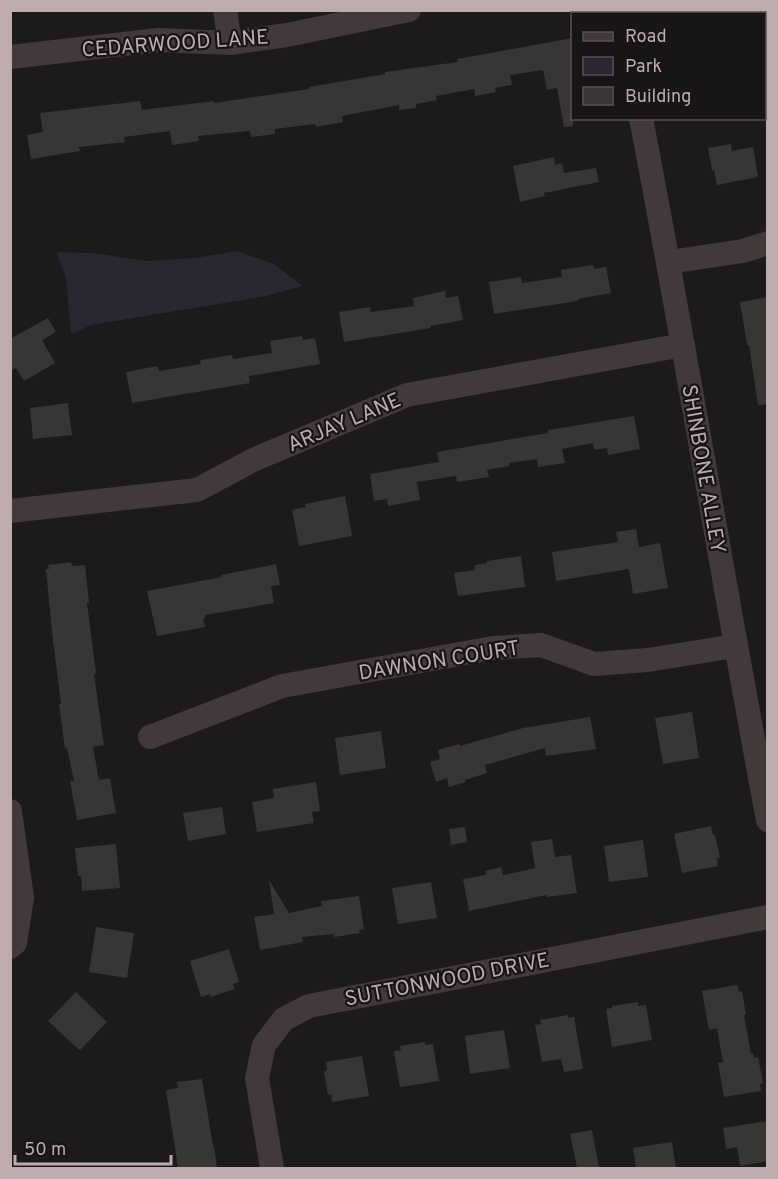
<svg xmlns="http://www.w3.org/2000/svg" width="778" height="1179" font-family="Overpass,sans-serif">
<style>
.green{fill:#2a2732}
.building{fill:#383535}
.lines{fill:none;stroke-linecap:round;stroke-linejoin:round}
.minor{stroke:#423a3a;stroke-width:24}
.labels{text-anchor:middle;stroke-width:4.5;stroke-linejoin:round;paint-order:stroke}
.street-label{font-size:21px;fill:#bdabad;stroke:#171515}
</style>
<rect width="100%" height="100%" fill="#1c1a1a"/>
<!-- green -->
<path class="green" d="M237 251 274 264 303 286 266 296 91 325 71 334 66 277 56 252 93 253 147 261 194 258Z"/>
<!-- building -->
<g class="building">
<path d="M573 38V126L564 127 557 88 547 90 543 70 510 75 512 85 495 88 496 92 475 96 474 89 436 96 437 100 416 104V108L399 110V105L342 116 343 122 316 127 315 124 275 129V134L251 137 250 131 198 136 199 141 172 145 170 131 124 137 125 142 79 147 80 151 31 159 27 135 43 132 40 113 140 101 142 110 214 101V103L309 89V87L385 74V72L458 62 457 59Z"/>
<path d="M731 144 732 151 753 147 758 177 717 185 714 170H712L708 148Z"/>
<path d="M554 157 555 165 562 163 564 173 596 168 599 182 544 193 545 196 520 202 513 166Z"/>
<path d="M593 265 594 269 606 267 611 293 578 299V301L494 314 489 282 521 277 522 283 562 277 561 270Z"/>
<path d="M445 291 446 298 458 296 463 320 430 326 431 328 344 342 339 312 370 307 371 312 414 306 413 298Z"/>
<path d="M768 297V404L758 405 749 345H747L740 302Z"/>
<path d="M48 318 56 332 42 340 55 363 24 381 16 368 10 371V339Z"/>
<path d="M302 336 303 340 315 338 320 364 249 376 250 383 132 403 126 372 158 366 159 371 201 364 200 360 232 355 233 359 272 353 270 341Z"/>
<path d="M68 403 72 435 33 439 30 408Z"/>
<path d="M634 416 640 449 608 455 607 448 594 450 593 443 562 449 565 463 538 467 537 459 509 463V466L487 470 489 477 457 482 456 476 417 482 420 500 388 506 387 499 374 501 370 474 439 462 437 452 548 433V430Z"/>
<path d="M345 496 352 536 299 546 292 510 306 507 305 504Z"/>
<path d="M636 529 639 547 660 543 668 588 633 594 629 569 556 581 552 552 618 542 616 532Z"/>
<path d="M521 556 525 587 458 596 454 573 475 570V565L487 563V561Z"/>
<path d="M71 562 72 566 85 565 89 603H87L96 673 94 674 104 745 93 747 99 780 110 778 116 813 77 820 70 781H74L67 748 65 749 59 704H61L52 632 46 569H49L48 565Z"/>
<path d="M276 564 280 585 271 586 274 603 205 615V618H203L205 627 157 636 147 591 222 577 221 575Z"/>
<path d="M692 712 699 758 663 764 655 718Z"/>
<path d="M590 717 596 749 546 756 545 748 485 765 487 773 465 780 466 782 449 787 447 778 436 782 430 762 440 759 438 750 459 744 460 746 523 728Z"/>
<path d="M381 731 386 768 340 775 335 738Z"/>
<path d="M316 782 320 811 312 812 314 823 257 832 252 802 274 798 273 789Z"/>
<path d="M222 807 226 834 188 841 183 813Z"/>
<path d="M711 826 713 835H715L720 858H717L718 866 682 873 674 834Z"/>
<path d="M465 827 467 842 451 845 449 829Z"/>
<path d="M552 839 555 857 571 855 577 893 547 897 546 895 469 911 463 879 486 875 485 871 501 867 503 875 535 868 531 842Z"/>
<path d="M643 840 648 877 609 882 604 846Z"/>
<path d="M116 844 120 888 82 891 81 876H78L75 848Z"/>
<path d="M269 880 289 913 322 906 321 901 359 896 364 929 359 930 360 933 334 937V934L302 937 303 942 260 950 254 917 274 914Z"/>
<path d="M431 882 437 918 398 924 392 888Z"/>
<path d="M96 927 134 933 127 978 89 972Z"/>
<path d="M229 949 239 982 233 984 235 989 210 997V994L201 997 190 961Z"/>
<path d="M737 985 739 992 742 991 746 1015H744L751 1054 753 1053 754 1058 758 1057 763 1083 760 1084 761 1091 724 1097 718 1063 723 1062 717 1028 709 1030 702 991Z"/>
<path d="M76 992 107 1022 80 1050 76 1047 48 1021Z"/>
<path d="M638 1002V1006L646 1005 652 1040 612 1047 606 1009 612 1008V1006Z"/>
<path d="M568 1015V1018L574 1017 583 1069 564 1072 561 1059 542 1062 535 1025 541 1024 540 1020Z"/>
<path d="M504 1030 510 1068 470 1074 465 1036Z"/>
<path d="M425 1042V1045L433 1044 439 1081 400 1087 394 1051 401 1050 400 1046Z"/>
<path d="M362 1056 369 1096 332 1102 331 1094 328 1095 324 1072 327 1070 326 1062Z"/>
<path d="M202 1079 213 1146H214L217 1168H178L166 1090 178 1088 177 1082Z"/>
<path d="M768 1121V1161L740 1166 737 1147 726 1149 723 1128Z"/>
<path d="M592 1130 599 1168H577L570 1134Z"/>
<path d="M672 1142 676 1168H636L633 1148Z"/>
</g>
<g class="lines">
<!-- minor -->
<g class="minor">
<path d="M225 10 230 43"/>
<path d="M620 10V14"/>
<path d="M10 57 159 40 230 43 287 35 409 10"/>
<path d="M641 118C686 352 724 587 768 820"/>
<path d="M669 262 743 251 768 243"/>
<path d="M10 511 197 490 253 460 407 395 683 345"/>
<path d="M150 737 282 686 493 648 541 645 594 664 648 660 735 646"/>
<path d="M10 811 22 898 15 943 10 947"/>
<path d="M272 1168 257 1078 264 1045 284 1019 309 1006 768 917"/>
</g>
</g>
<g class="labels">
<!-- street labels -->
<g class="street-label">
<text transform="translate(175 43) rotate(-4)" y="7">CEDARWOOD LANE</text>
<text transform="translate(344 422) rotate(-23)" y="7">ARJAY LANE</text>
<text transform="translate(704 469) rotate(80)" y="7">SHINBONE ALLEY</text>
<text transform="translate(439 660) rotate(-9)" y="7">DAWNON COURT</text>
<text transform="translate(447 979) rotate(-11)" y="7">SUTTONWOOD DRIVE</text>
</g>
</g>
<!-- border -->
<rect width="778" height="1179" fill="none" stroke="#bdabad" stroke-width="24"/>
<!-- legend -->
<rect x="571" y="12" width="195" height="108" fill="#171515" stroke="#595152" stroke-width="1.5"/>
<rect x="583" y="32" width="30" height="9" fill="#423a3a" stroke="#595152" stroke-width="1.5"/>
<text x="625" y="42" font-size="18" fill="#bdabad">Road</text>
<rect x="583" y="57" width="30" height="18" fill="#2a2732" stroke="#595152" stroke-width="1.5"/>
<text x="625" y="72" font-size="18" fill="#bdabad">Park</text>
<rect x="583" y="87" width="30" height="18" fill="#383535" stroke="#595152" stroke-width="1.5"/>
<text x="625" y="102" font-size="18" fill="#bdabad">Building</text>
<!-- scale -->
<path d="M15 1155v9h156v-9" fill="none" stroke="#bdabad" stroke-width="3"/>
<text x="24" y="1155" font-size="18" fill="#bdabad" stroke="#171515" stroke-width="4.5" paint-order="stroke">50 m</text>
</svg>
